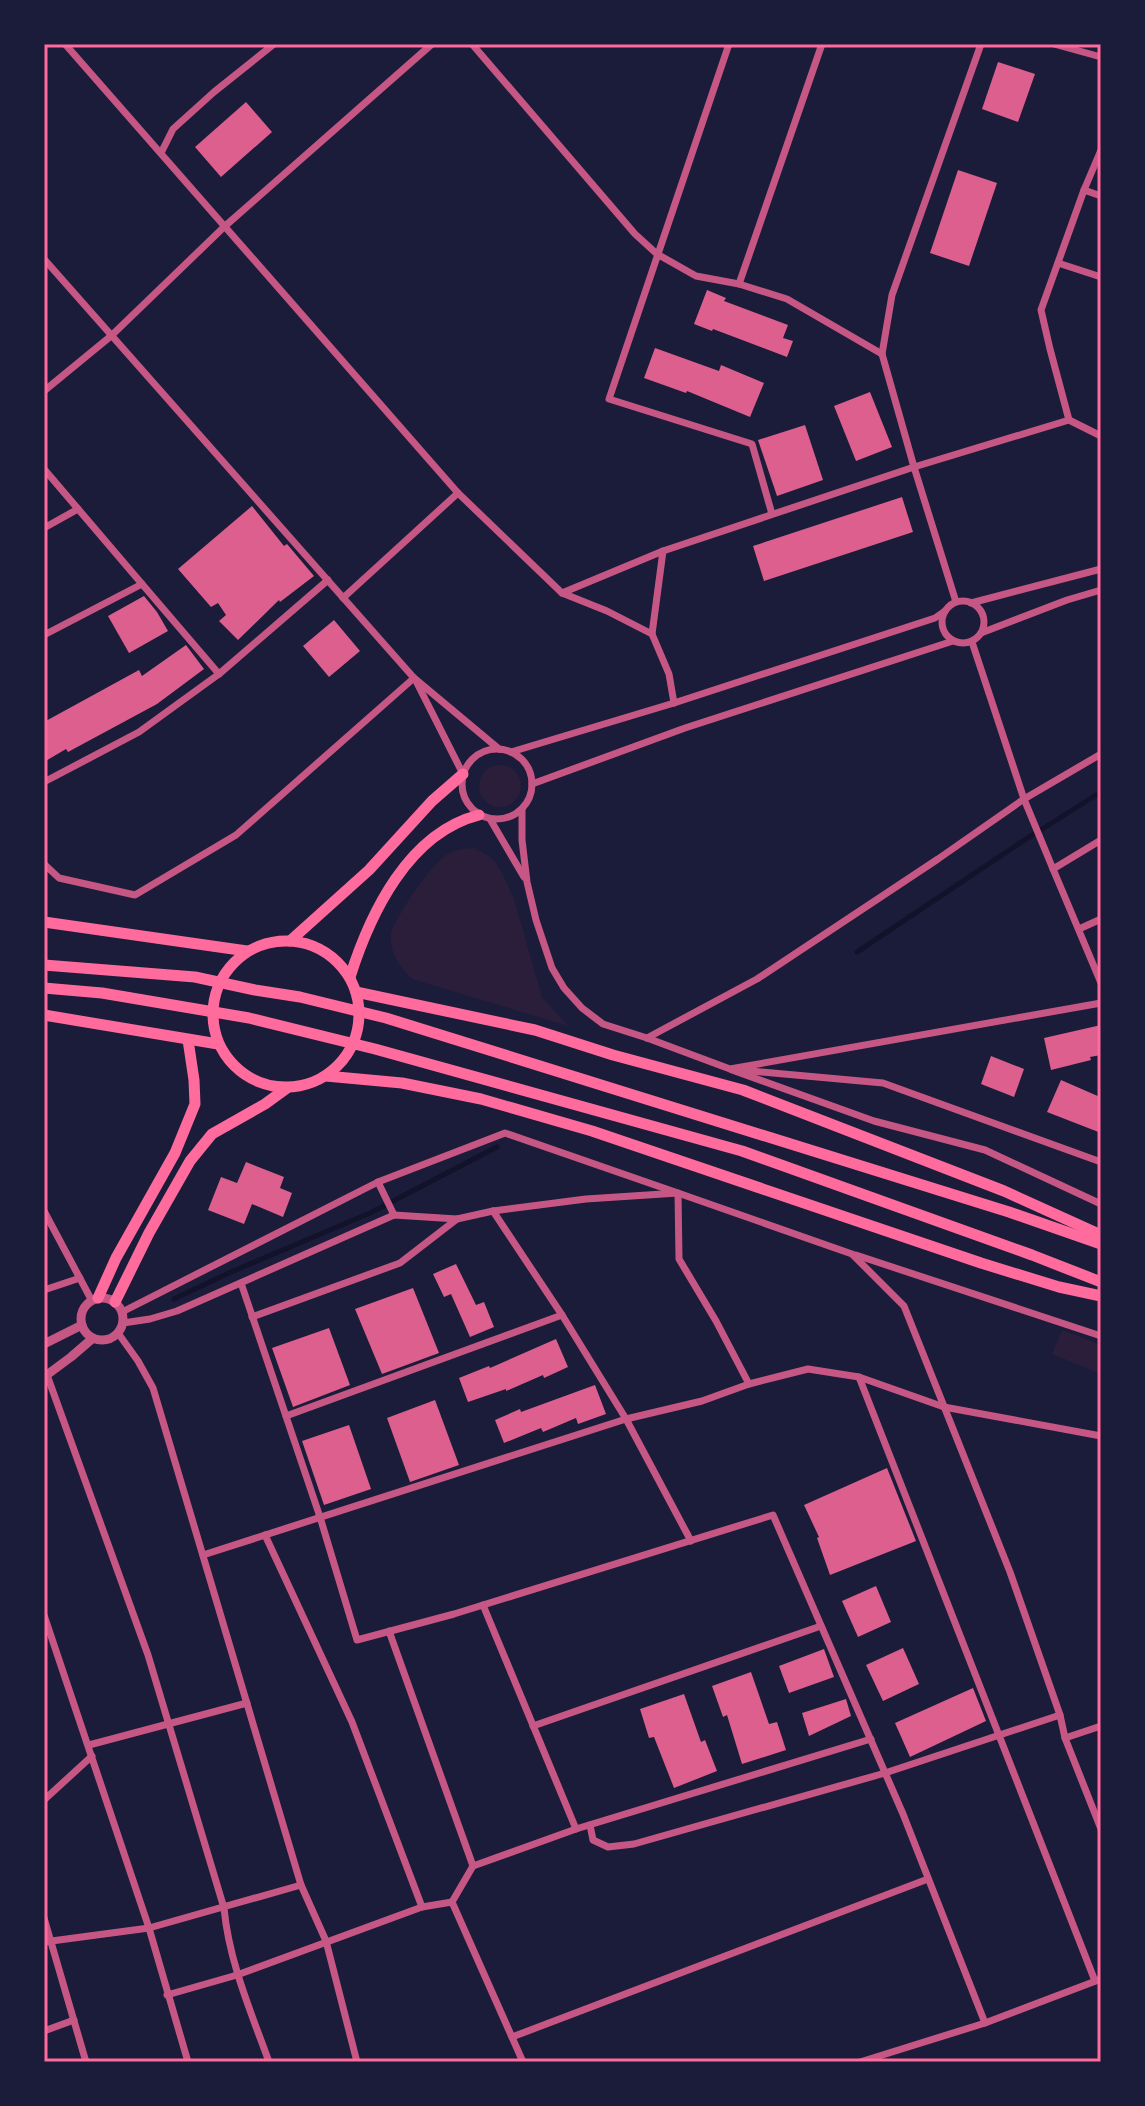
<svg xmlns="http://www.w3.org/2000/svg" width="1145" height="2106" font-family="Merriweather,serif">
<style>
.green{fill:#2a1e3b}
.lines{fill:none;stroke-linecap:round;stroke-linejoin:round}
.stream{stroke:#12122b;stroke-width:5}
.building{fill:#dd5f8e}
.minor{stroke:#c65784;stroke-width:7}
.tertiary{stroke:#c65784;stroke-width:9}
.trunk{stroke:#ff6b9d;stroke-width:11}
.neatline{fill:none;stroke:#ff6b9d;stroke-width:3}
</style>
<rect width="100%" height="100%" fill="#1b1b3a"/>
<!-- green -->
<g class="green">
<circle cx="500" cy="786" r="21"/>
<path d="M473 848 484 853 495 861 505 879 514 899 542 997 568 1026 412 979C400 967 389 953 391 935 393 919 433 862 448 854 456 849 464 849 473 848Z"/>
<path d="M1062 1330 1101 1345V1374L1052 1354Z"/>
</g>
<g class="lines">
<!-- stream -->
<g class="stream">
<path d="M857 952 1023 841 1101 792"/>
<path d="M174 1299 231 1272 370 1213 497 1147"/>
</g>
</g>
<!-- building -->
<g class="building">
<path d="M998 62 1035 74 1018 122 982 109Z"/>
<path d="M246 102 272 132 221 177 195 147Z"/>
<path d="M958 170 997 183 969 266 930 253Z"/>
<path d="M707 290 726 298 724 301 788 325 783 338 793 341 787 357 713 329 712 331 694 324Z"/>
<path d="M655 348 719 371 721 365 764 383 750 417 687 391 686 393 644 378Z"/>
<path d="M870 392 892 447 856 461 834 406Z"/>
<path d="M805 425 823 480 777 496 758 440Z"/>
<path d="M902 497 913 532 764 581 753 546Z"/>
<path d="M252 506 284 546 287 544 314 576 280 602 279 600 238 640 219 621 226 615 218 603 211 607 178 569Z"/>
<path d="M144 596 157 612 168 631 129 653 108 616Z"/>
<path d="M334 620 360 651 329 677 303 646Z"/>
<path d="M186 645 204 669 157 704 68 752 66 749 44 762V722L139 670 142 676Z"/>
<path d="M1101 1025V1055L1090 1057 1091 1060 1051 1070 1044 1038Z"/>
<path d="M991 1056 1024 1069 1014 1097 981 1084Z"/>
<path d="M1061 1080 1100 1097 1101 1133 1047 1112Z"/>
<path d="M246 1162 284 1177 280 1188 292 1193 283 1217 252 1204 244 1224 208 1210 221 1177 237 1183Z"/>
<path d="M456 1264 476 1305 484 1302 494 1327 470 1337 451 1294 444 1297 433 1274Z"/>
<path d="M413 1288 439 1353 382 1374 355 1309Z"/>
<path d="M329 1328 350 1385 293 1407 272 1348Z"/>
<path d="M556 1339 568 1367 544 1378 543 1375 506 1391V1389L468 1402 459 1378 489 1366 490 1368Z"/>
<path d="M595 1385 606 1414 578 1424 576 1418 543 1432 541 1428 504 1443 495 1420 520 1409 521 1412Z"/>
<path d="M435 1400 459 1465 410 1482 387 1418Z"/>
<path d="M349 1425 371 1489 324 1505 302 1441Z"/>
<path d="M887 1468 916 1541 830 1575 817 1538 819 1537 804 1505Z"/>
<path d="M876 1586 891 1622 858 1637 842 1601Z"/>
<path d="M903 1648 919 1684 883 1701 866 1665Z"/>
<path d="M824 1649 834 1677 789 1693 779 1666Z"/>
<path d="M751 1672 769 1724 777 1722 786 1750 742 1764 727 1715 723 1717 712 1686Z"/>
<path d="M973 1688 986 1721 910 1757 895 1723Z"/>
<path d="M684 1694 701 1742 705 1740 717 1771 674 1788 654 1737 649 1738 640 1709Z"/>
<path d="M846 1699 851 1716 809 1736 802 1713Z"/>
</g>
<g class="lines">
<!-- minor -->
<g class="minor">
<path d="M65 44 458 493 562 593 607 611 652 634"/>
<path d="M472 44 635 234 657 254 696 276 739 284 787 299 882 354"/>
<path d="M729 44 609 399 752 444 772 514"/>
<path d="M1054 44 1101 57"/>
<path d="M161 153 173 129 214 92 274 44"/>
<path d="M1084 190 1101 196"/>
<path d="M44 259 414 678 499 749"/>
<path d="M1058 263 1101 277"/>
<path d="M739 284 822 44"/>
<path d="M44 391 111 336 224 227 432 44"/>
<path d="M1069 420 1050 349 1041 310 1084 190 1101 150"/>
<path d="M44 469 142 584"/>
<path d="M44 528 78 509"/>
<path d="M663 551 652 634 669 674 674 703"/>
<path d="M562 593 663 551 914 467 1069 420 1101 436"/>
<path d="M343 598 458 493"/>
<circle cx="963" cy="622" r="21"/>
<path d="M956 602 914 467 882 354 892 295 981 44"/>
<path d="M971 603 1101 569"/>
<path d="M981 633 1067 600 1101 590"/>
<path d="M44 635 142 584 219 674"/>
<path d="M972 642 1024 799 1053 869"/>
<path d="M417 683 463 774"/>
<circle cx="497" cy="784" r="35"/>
<path d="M511 752 674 703 935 618 945 611"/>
<path d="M44 782 139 732 219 674 328 580"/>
<path d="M532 784 685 728 953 641"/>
<path d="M522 809V840L527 882 536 920 552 968 564 988 582 1008 603 1024 647 1038 730 1069 1101 1003"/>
<path d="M490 819 524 877"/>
<path d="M1101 840 1053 869 1101 983"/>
<path d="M44 864 59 878 135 895 236 835 414 678"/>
<path d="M1079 929 1101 919"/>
<path d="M647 1038 757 979 938 859 1024 799 1101 754"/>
<path d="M732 1070 874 1121 985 1150 1101 1204"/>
<path d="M740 1070 883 1083 1101 1162"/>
<path d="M378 1182 394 1215"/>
<path d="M44 1211 92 1301"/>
<path d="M493 1211 562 1315 626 1419 691 1541"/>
<path d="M856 1255 1101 1336"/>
<path d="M241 1283 320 1517 357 1640 454 1614 773 1515 903 1814 985 2023"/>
<path d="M44 1290 80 1278"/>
<path d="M122 1312 378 1182 505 1133 678 1193 679 1259 716 1321 749 1384"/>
<path d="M252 1317 400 1263 457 1219"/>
<path d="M123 1323 150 1319 177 1311 394 1215 457 1219 493 1211 586 1199 678 1193 852 1254 904 1306 1010 1572 1060 1715 1065 1738 1101 1829"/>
<path d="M118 1333 138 1361 153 1388 301 1885 326 1941 357 2062"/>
<path d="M47 1375 148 1655 224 1908C229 1962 251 2012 269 2062"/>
<path d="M859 1377 1095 1981"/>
<path d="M286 1416 562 1315"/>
<path d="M265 1535 352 1722 422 1907"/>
<path d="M203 1555 626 1419 702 1401 749 1384 808 1369 859 1377 944 1407 1101 1436"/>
<path d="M483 1605 576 1829"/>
<path d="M44 1615 149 1928 188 2062"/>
<path d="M389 1631 473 1866"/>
<path d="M533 1726 821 1626"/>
<path d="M1065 1738 1101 1726"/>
<path d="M89 1745 247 1703"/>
<path d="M44 1800 92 1756"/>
<path d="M590 1825 593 1840 608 1847 634 1844 885 1773 1060 1715"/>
<path d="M452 1902 473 1866 576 1829 871 1739"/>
<path d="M44 1918 86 2062"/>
<path d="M44 1942 149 1928 301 1885"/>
<path d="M167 1995 237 1975 422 1907 452 1902 523 2062"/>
<path d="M44 2031 74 2020"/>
<path d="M512 2037 928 1879"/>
<path d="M860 2062 985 2023 1101 1979"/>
</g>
<!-- tertiary -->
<g class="tertiary">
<circle cx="102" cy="1319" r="21"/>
<path d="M44 1344 82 1325"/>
<path d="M44 1377 71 1357 93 1338"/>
</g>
<!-- trunk -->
<g class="trunk">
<path d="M44 922 247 951"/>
<circle cx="286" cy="1014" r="73"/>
<path d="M290 941 369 870 432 801 463 774"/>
<path d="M44 965 195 977 255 990 300 997 386 1018 1009 1212 1101 1244"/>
<path d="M350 977C370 914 408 833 479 815"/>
<path d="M44 988 102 993 249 1018 375 1049 742 1151 1032 1255 1101 1282"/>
<path d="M356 992 535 1030 613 1055 743 1090 1004 1191 1101 1235"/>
<path d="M44 1015 218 1044"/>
<path d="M326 1076 402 1083 481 1099 592 1131 981 1263 1059 1287 1101 1296"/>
<path d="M98 1298 116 1258 175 1153 195 1104 194 1080 188 1040"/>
<path d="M115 1302 149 1233 190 1161 212 1134 265 1104 287 1088"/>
</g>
</g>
<!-- border -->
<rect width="1145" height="2106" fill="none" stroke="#1b1b3a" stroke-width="92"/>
<rect x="46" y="46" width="1053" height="2014" class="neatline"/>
</svg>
